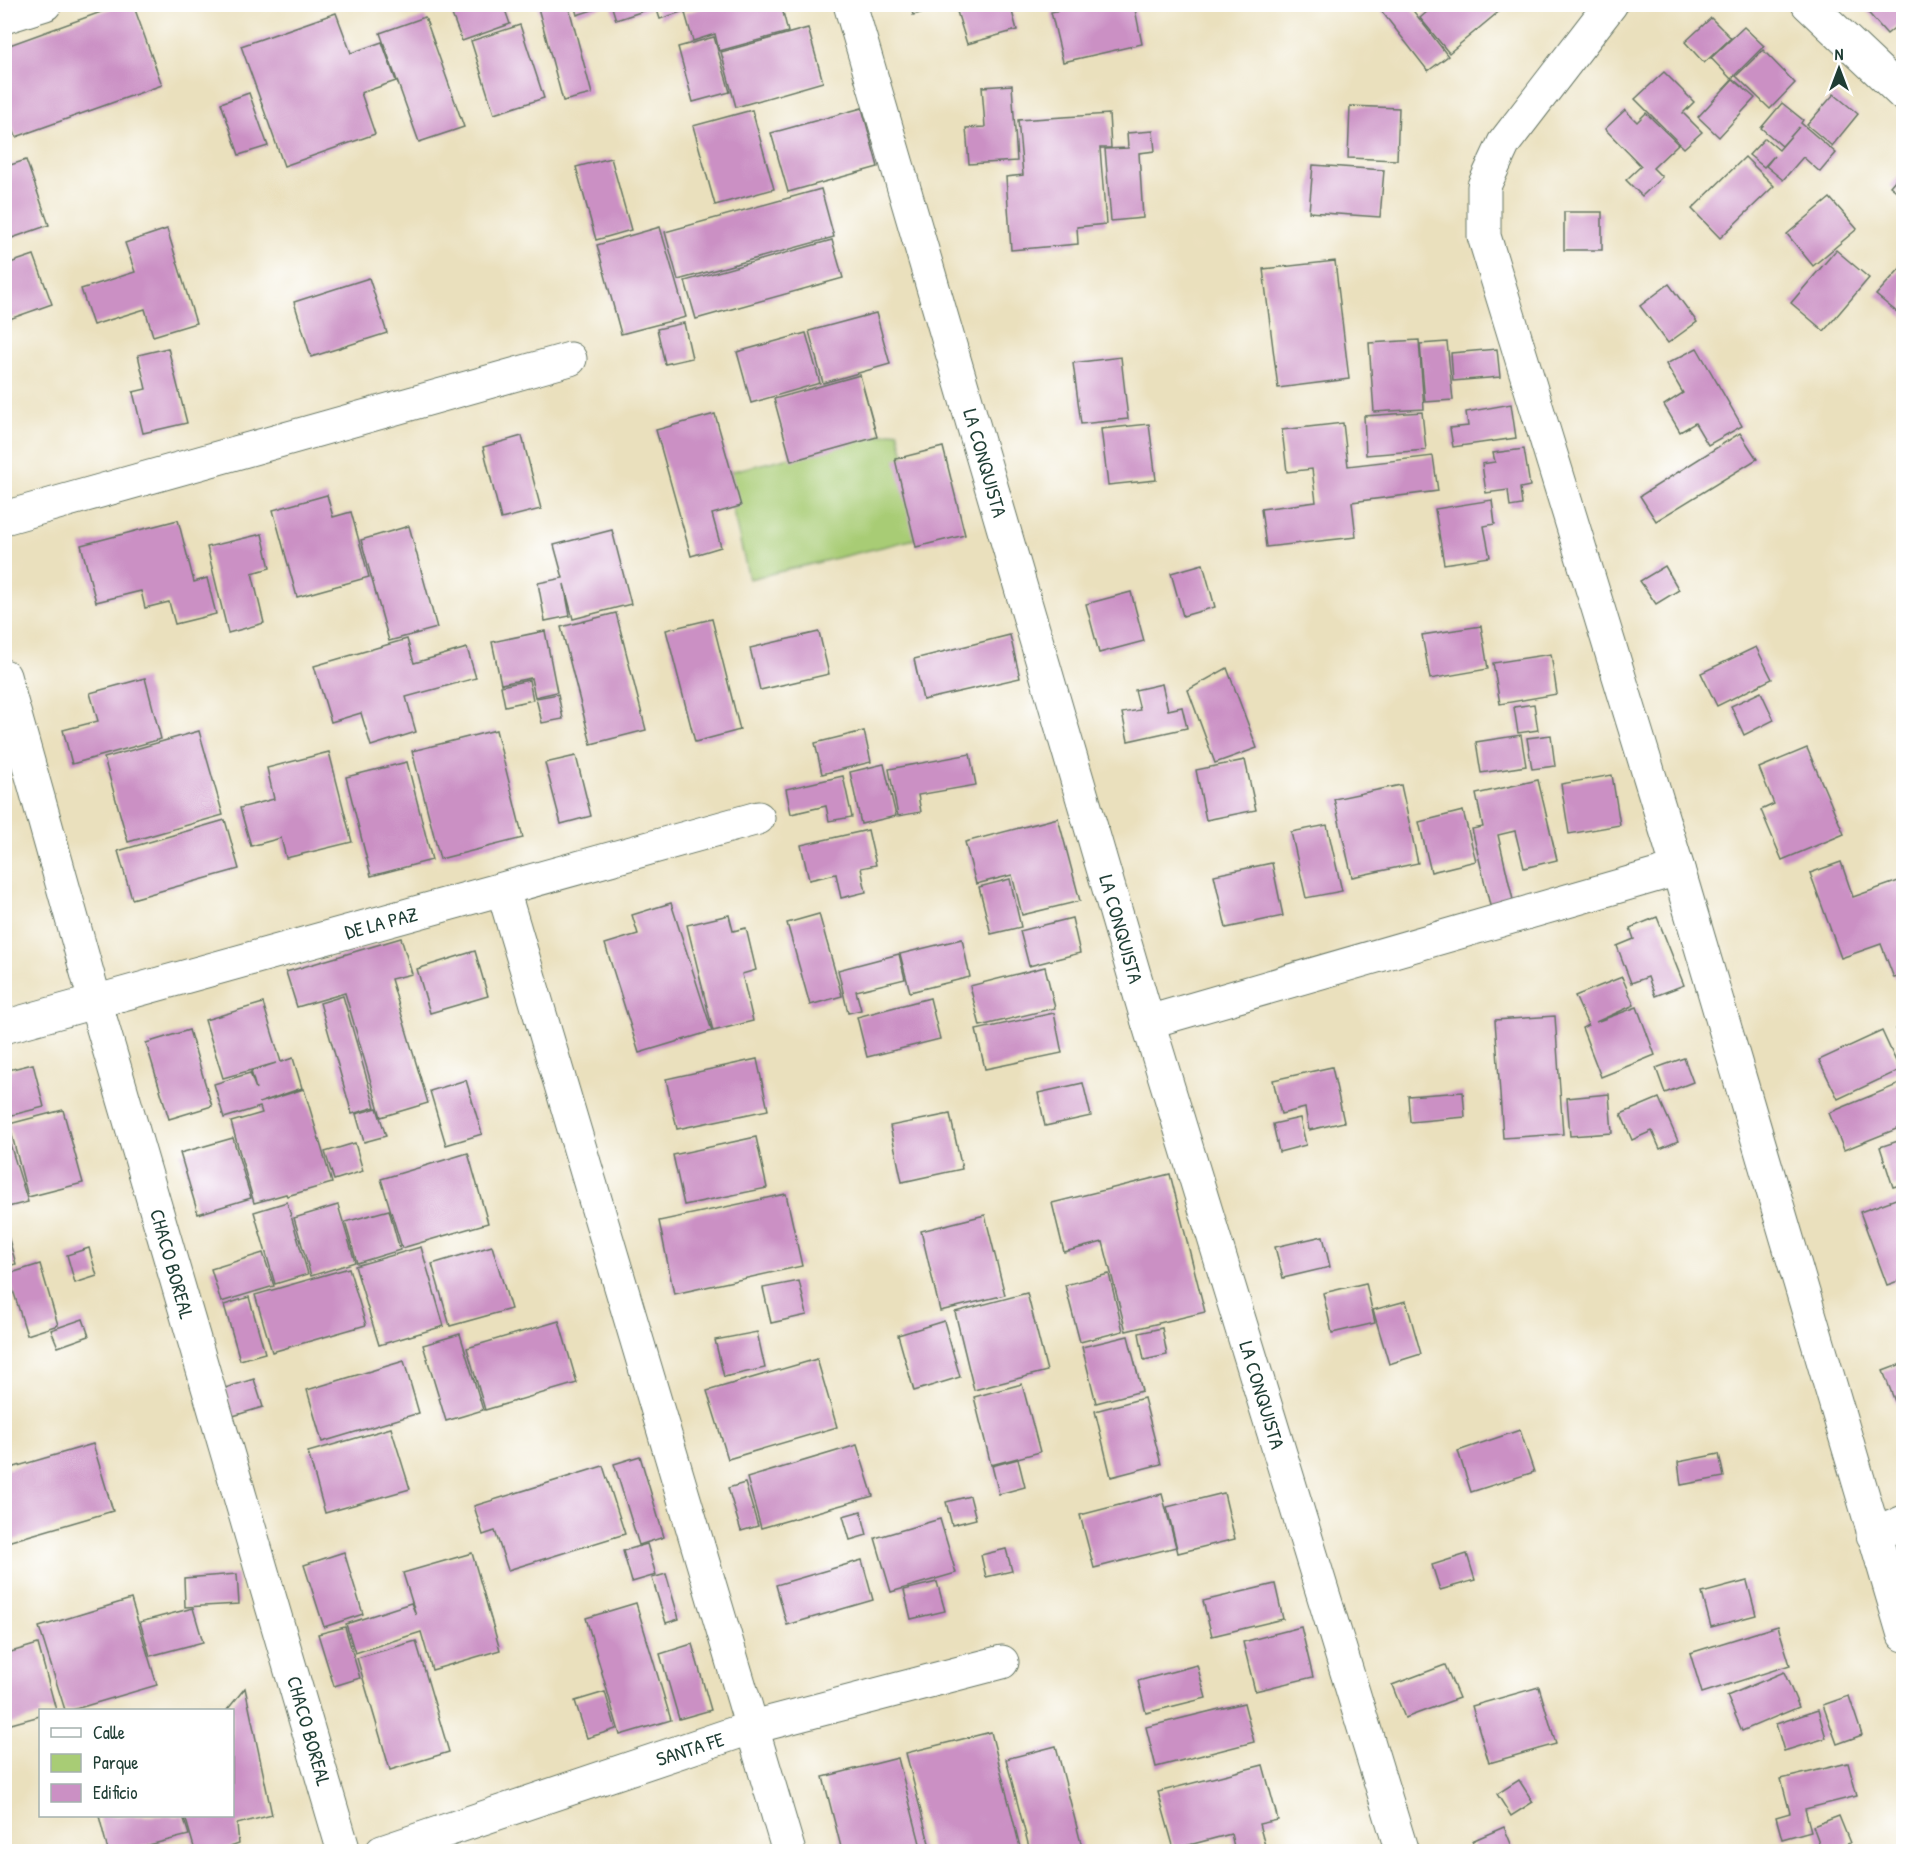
<svg xmlns="http://www.w3.org/2000/svg" width="1908" height="1856" font-family="'Patrick Hand',sans-serif">
<style>
.green{fill:#a8cc75;stroke:#648454;stroke-width:1.5}
.building{fill:#cb90c4}
.lines{fill:none;stroke-linecap:round;stroke-linejoin:round}
.street-casing{stroke:#667664;stroke-width:35}
.secondary-casing{stroke:#667664;stroke-width:35}
.street{stroke:#fff;stroke-width:33}
.secondary{stroke:#fff;stroke-width:33}
.labels{text-anchor:middle;stroke-width:4.5;stroke-linejoin:round;paint-order:stroke}
.street-label{font-size:20px;fill:#1f3d34;stroke:#fff}
</style>
<rect width="100%" height="100%" fill="#fff"/>
<filter id="ink" filterUnits="userSpaceOnUse"><feTurbulence type="fractalNoise" baseFrequency=".0167" numOctaves="2"/><feDisplacementMap in="SourceGraphic" scale="12" xChannelSelector="R" yChannelSelector="G"/><feConvolveMatrix kernelMatrix="1 2 1 2 8 2 1 2 1" color-interpolation-filters="sRGB"/></filter>
<filter id="wash" filterUnits="userSpaceOnUse"><feTurbulence type="fractalNoise" baseFrequency=".008" numOctaves="4" result="noise"/><feDisplacementMap in="SourceGraphic" scale="24" xChannelSelector="R" yChannelSelector="G"/><feGaussianBlur stdDeviation="1.35" result="paint"/><feColorMatrix in="noise" values="0 0 0 0 0 0 0 0 0 0 0 0 0 0 0 0 0 1.4 0 .05"/><feComposite in="paint" operator="in"/></filter>
<g filter="url(#wash)">
<rect width="100%" height="100%" fill="#eae0bd"/>
<!-- green -->
<path class="green" d="M898 431 924 537 749 579 724 473Z"/>
<g id="blocks">
<!-- building -->
<g class="building">
<path d="M123 4H133L162 85 16 137 4 105V47Z"/>
<path d="M448 4H503L510 24 462 41Z"/>
<path d="M537 4H568L592 94 563 101Z"/>
<path d="M574 4H608V5L577 15Z"/>
<path d="M611 4H682L684 11 660 19 656 7 616 20Z"/>
<path d="M715 4H781L788 32 719 51 715 34 693 41 685 13Z"/>
<path d="M910 4H948V5L913 15Z"/>
<path d="M1010 4 1017 30 967 44 955 5Z"/>
<path d="M1085 4H1134L1142 44 1063 62 1051 12Z"/>
<path d="M1376 4H1408L1448 56 1428 71Z"/>
<path d="M1436 4H1508L1449 53 1420 18Z"/>
<path d="M1867 4H1904V20L1887 34 1864 8Z"/>
<path d="M336 13 351 53 382 42 396 81 361 93 375 134 284 166 241 46Z"/>
<path d="M425 17 464 127 419 142 380 33Z"/>
<path d="M1711 18 1731 38 1704 63 1685 42Z"/>
<path d="M520 25 544 98 494 114 471 41Z"/>
<path d="M1744 27 1764 46 1731 79 1711 58Z"/>
<path d="M808 28 823 82 736 107 721 52Z"/>
<path d="M714 37 730 92 693 102 678 47Z"/>
<path d="M1763 50 1795 83 1770 109 1736 76Z"/>
<path d="M1664 72 1694 102 1683 113 1702 132 1684 148 1635 99Z"/>
<path d="M1733 79 1755 98 1719 137 1698 117Z"/>
<path d="M1012 85 1017 161 969 164 966 128 985 127 982 87Z"/>
<path d="M249 93 268 146 239 155 221 103Z"/>
<path d="M1834 94 1858 114 1832 146 1807 125Z"/>
<path d="M1782 103 1803 120 1801 123 1836 153 1820 172 1803 157 1783 180 1766 166 1774 156 1764 167 1749 155 1765 138 1779 150 1799 127 1782 146 1761 128Z"/>
<path d="M1350 106 1399 108 1397 160 1348 158Z"/>
<path d="M862 108 878 167 788 192 771 133Z"/>
<path d="M752 110 774 189 715 205 693 126Z"/>
<path d="M1625 110 1637 122 1646 113 1678 144 1653 168 1662 177 1642 196 1626 180 1641 166 1605 129Z"/>
<path d="M1109 114 1111 148H1100L1106 224 1077 227 1078 244 1011 250 1006 177 1023 175 1018 120Z"/>
<path d="M1153 131 1155 151 1139 153 1143 218 1111 221 1105 149 1128 148 1127 133Z"/>
<path d="M1745 157 1774 186 1720 238 1692 209Z"/>
<path d="M611 158 631 230 596 240 576 167Z"/>
<path d="M26 160 49 225 12 238 4 218V167Z"/>
<path d="M1313 165 1384 170 1380 217 1309 212Z"/>
<path d="M1904 170V197L1890 186Z"/>
<path d="M821 189 834 237 678 280 665 232Z"/>
<path d="M1830 198 1857 229 1813 266 1787 234Z"/>
<rect x="1564" y="212" width="38" height="38"/>
<path d="M660 227 686 317 621 334 597 245Z"/>
<path d="M167 229 196 323 153 336 145 309 93 325 81 289 135 272 125 243Z"/>
<path d="M832 240 843 278 696 319 685 281Z"/>
<path d="M1836 250 1869 278 1824 331 1791 303Z"/>
<path d="M34 255 52 304 4 321V265Z"/>
<path d="M1335 261 1349 379 1278 388 1263 269Z"/>
<path d="M1904 264V318L1876 295Z"/>
<path d="M369 278 387 333 311 357 294 302Z"/>
<path d="M1669 284 1697 322 1668 343 1640 306Z"/>
<path d="M876 313 890 364 823 383 809 331Z"/>
<path d="M684 323 692 358 665 364 657 329Z"/>
<path d="M806 333 820 383 751 403 737 352Z"/>
<path d="M1419 340 1424 409 1374 412 1369 343Z"/>
<path d="M1447 342 1453 400 1425 402 1420 344Z"/>
<path d="M168 348 187 423 143 433 133 392 146 389 138 355Z"/>
<path d="M1697 348 1742 426 1708 445 1695 423 1680 432 1664 405 1683 393 1666 364Z"/>
<path d="M1497 349 1500 377 1453 381 1451 353Z"/>
<path d="M1121 357 1128 419 1081 424 1073 363Z"/>
<path d="M860 375 877 437 791 461 774 399Z"/>
<path d="M1511 404 1516 438 1453 447 1450 428 1468 426 1466 412Z"/>
<path d="M1422 412 1426 450 1366 455 1364 416Z"/>
<path d="M715 414 741 506 712 514 721 547 691 556 656 430Z"/>
<path d="M1343 423 1348 466 1433 456 1438 491 1352 502 1356 537 1266 547 1261 509 1316 502 1312 469 1287 472 1282 430Z"/>
<path d="M1149 424 1156 480 1108 485 1101 429Z"/>
<path d="M1740 433 1757 459 1656 521 1640 496Z"/>
<path d="M522 436 541 509 501 519 483 447Z"/>
<path d="M943 447 965 535 916 547 895 459Z"/>
<path d="M1524 449 1530 486 1520 488 1522 505 1510 507 1508 490 1486 493 1482 464 1495 462 1493 453Z"/>
<path d="M327 495 333 517 351 512 369 577 297 597 273 510Z"/>
<path d="M1492 500 1495 524 1484 526 1490 557 1444 564 1435 509Z"/>
<path d="M178 520 194 582 207 578 216 614 175 624 169 602 145 608 141 591 96 602 81 545Z"/>
<path d="M409 526 437 628 389 641 361 540Z"/>
<path d="M612 530 631 604 573 619 564 584 570 616 545 621 538 583 563 578 554 545Z"/>
<path d="M262 534 270 568 252 573 264 623 228 633 207 547Z"/>
<path d="M1203 564 1215 607 1183 616 1171 573Z"/>
<path d="M1665 566 1679 590 1656 604 1640 581Z"/>
<path d="M1131 592 1144 641 1099 653 1086 604Z"/>
<path d="M616 613 646 730 591 744 561 627Z"/>
<path d="M712 619 740 730 695 742 666 630Z"/>
<path d="M1481 626 1488 669 1430 679 1422 635Z"/>
<path d="M545 631 557 692 535 697 531 678 501 684 492 642Z"/>
<path d="M819 632 829 674 760 690 750 648Z"/>
<path d="M1010 635 1020 678 923 700 914 659Z"/>
<path d="M407 639 414 663 467 648 476 678 406 697 416 732 371 746 361 713 331 722 314 666Z"/>
<path d="M1756 647 1772 679 1717 706 1701 673Z"/>
<path d="M1551 654 1557 694 1500 704 1493 663Z"/>
<path d="M1227 668 1257 748 1215 763 1188 690Z"/>
<path d="M145 678 161 739 72 764 63 730 98 721 90 693Z"/>
<path d="M529 680 533 700 505 706 501 686Z"/>
<path d="M1162 684 1168 710 1182 707 1187 728 1128 741 1122 713 1140 710 1135 690Z"/>
<path d="M1761 692 1774 720 1744 735 1731 706Z"/>
<path d="M558 694 563 719 542 723 536 698Z"/>
<path d="M1534 704 1538 730 1518 733 1514 707Z"/>
<path d="M496 730 523 838 440 859 412 751Z"/>
<path d="M199 731 223 815 128 842 104 758Z"/>
<path d="M864 731 871 762 822 774 815 743Z"/>
<path d="M1521 735 1526 766 1481 773 1476 742Z"/>
<path d="M1551 735 1555 766 1532 769 1527 738Z"/>
<path d="M1807 748 1844 834 1782 860 1761 810 1774 804 1759 768Z"/>
<path d="M329 752 352 842 286 858 281 838 251 846 240 808 274 799 267 768Z"/>
<path d="M970 754 976 785 918 795 921 812 898 816 889 769Z"/>
<path d="M576 756 591 816 561 824 545 763Z"/>
<path d="M1245 760 1256 810 1206 820 1196 770Z"/>
<path d="M407 762 432 860 371 876 346 777Z"/>
<path d="M884 764 896 816 861 824 850 772Z"/>
<path d="M1612 775 1620 825 1569 834 1561 784Z"/>
<path d="M843 776 852 817 829 821 826 806 791 814 786 789Z"/>
<path d="M1538 780 1557 860 1524 868 1515 831 1498 835 1516 913 1493 918 1472 829 1483 827 1476 794Z"/>
<path d="M1401 785 1418 863 1352 877 1334 799Z"/>
<path d="M1463 811 1476 861 1431 872 1419 822Z"/>
<path d="M1058 818 1080 901 1022 915 1012 875 976 884 965 842Z"/>
<path d="M225 820 239 869 132 899 118 851Z"/>
<path d="M1327 825 1342 891 1306 898 1291 832Z"/>
<path d="M868 830 876 865 861 868 866 892 841 898 836 874 809 880 801 845Z"/>
<path d="M1841 862 1853 897 1904 879V975L1894 978 1881 944 1841 958 1810 873Z"/>
<path d="M1272 863 1283 916 1226 928 1214 875Z"/>
<path d="M1010 879 1021 927 991 934 979 887Z"/>
<path d="M671 903 712 1031 639 1053 605 944 638 934 632 915Z"/>
<path d="M819 914 842 996 810 1005 787 923Z"/>
<path d="M729 915 733 931 746 928 756 970 742 974 753 1021 713 1031 687 925Z"/>
<path d="M1657 917 1684 985 1655 996 1648 977 1631 983 1617 946 1634 939 1630 928Z"/>
<path d="M1072 918 1080 953 1029 966 1020 931Z"/>
<path d="M401 938 412 974 391 979 428 1103 381 1117 345 993 297 1007 286 972Z"/>
<path d="M962 939 970 977 910 992 900 954Z"/>
<path d="M475 951 488 996 430 1013 417 969Z"/>
<path d="M899 954 905 979 856 991 861 1010 848 1013 838 970Z"/>
<path d="M1045 967 1055 1008 980 1026 970 986Z"/>
<path d="M1622 977 1634 1005 1596 1022 1637 1007 1655 1055 1601 1077 1582 1028 1588 1025 1575 996Z"/>
<path d="M343 996 375 1107 352 1114 320 1003Z"/>
<path d="M930 998 940 1039 867 1057 857 1017Z"/>
<path d="M263 1003 281 1062 293 1058 302 1088 259 1103 304 1089 332 1183 287 1196 286 1194 254 1203 231 1122 262 1113 260 1107 224 1118 214 1084 250 1073 256 1089 251 1071 276 1063 223 1078 205 1020Z"/>
<path d="M1054 1013 1062 1053 985 1069 976 1030Z"/>
<path d="M1555 1016 1563 1134 1503 1138 1495 1020Z"/>
<path d="M1904 1025V1045L1896 1029Z"/>
<path d="M189 1030 212 1106 169 1119 146 1043Z"/>
<path d="M1882 1031 1900 1070 1838 1099 1819 1060Z"/>
<path d="M1684 1058 1693 1082 1665 1093 1656 1068Z"/>
<path d="M757 1059 768 1110 677 1129 666 1079Z"/>
<path d="M33 1064 44 1107 4 1117V1071Z"/>
<path d="M1332 1067 1344 1122 1309 1130 1305 1108 1281 1114 1273 1080Z"/>
<path d="M466 1080 482 1134 446 1145 430 1091Z"/>
<path d="M1904 1082V1126L1844 1150 1829 1113Z"/>
<path d="M1083 1083 1091 1116 1045 1126 1038 1093Z"/>
<path d="M1463 1092 1465 1117 1410 1122 1408 1096Z"/>
<path d="M1609 1094 1612 1133 1570 1136 1567 1098Z"/>
<path d="M1659 1098 1678 1141 1660 1149 1652 1131 1632 1140 1621 1114Z"/>
<path d="M377 1108 386 1136 364 1142 356 1114Z"/>
<path d="M63 1110 83 1183 28 1197 9 1124Z"/>
<path d="M950 1114 962 1169 902 1182 890 1126Z"/>
<path d="M1300 1118 1306 1145 1279 1152 1273 1124Z"/>
<path d="M4 1131H6L28 1202 4 1208Z"/>
<path d="M756 1137 767 1188 684 1205 673 1155Z"/>
<path d="M233 1138 251 1198 198 1214 180 1153Z"/>
<path d="M1904 1139V1184L1893 1187 1880 1147Z"/>
<path d="M355 1143 363 1171 334 1180 325 1152Z"/>
<path d="M468 1153 488 1223 402 1248 381 1179Z"/>
<path d="M1170 1174 1205 1312 1126 1331 1103 1242 1064 1252 1052 1203Z"/>
<path d="M786 1194 802 1266 674 1294 659 1221Z"/>
<path d="M1904 1196V1279L1887 1285 1860 1212Z"/>
<path d="M287 1202 308 1274 275 1284 254 1212Z"/>
<path d="M338 1205 355 1262 311 1276 294 1218Z"/>
<path d="M389 1210 400 1250 357 1263 345 1222Z"/>
<path d="M985 1215 1005 1295 940 1311 921 1231Z"/>
<path d="M8 1236 16 1264 4 1267V1237Z"/>
<path d="M1323 1236 1330 1267 1283 1278 1275 1247Z"/>
<path d="M492 1246 511 1309 450 1326 432 1264Z"/>
<path d="M421 1247 444 1326 379 1345 355 1266Z"/>
<path d="M89 1248 97 1276 75 1283 67 1255Z"/>
<path d="M263 1253 274 1286 221 1302 211 1269Z"/>
<path d="M40 1264 58 1325 27 1335 8 1274Z"/>
<path d="M349 1268 366 1325 272 1352 255 1295Z"/>
<path d="M1109 1274 1123 1331 1080 1342 1065 1285Z"/>
<path d="M799 1281 807 1315 771 1323 763 1288Z"/>
<path d="M1366 1283 1375 1323 1332 1333 1323 1293Z"/>
<path d="M1027 1293 1047 1371 974 1390 955 1312Z"/>
<path d="M249 1297 265 1353 240 1360 224 1305Z"/>
<path d="M1406 1301 1421 1354 1389 1364 1373 1310Z"/>
<path d="M83 1319 89 1336 58 1347 51 1330Z"/>
<path d="M559 1321 577 1383 485 1410 467 1348Z"/>
<path d="M944 1321 960 1377 914 1391 898 1335Z"/>
<path d="M1162 1328 1167 1355 1144 1360 1139 1333Z"/>
<path d="M757 1332 765 1368 724 1377 715 1340Z"/>
<path d="M460 1334 483 1410 446 1421 423 1345Z"/>
<path d="M1128 1336 1142 1391 1096 1403 1082 1347Z"/>
<path d="M817 1359 837 1427 728 1459 707 1391Z"/>
<path d="M404 1361 419 1413 322 1442 307 1390Z"/>
<path d="M1904 1363V1402L1896 1404 1883 1371Z"/>
<path d="M254 1379 263 1407 233 1416 225 1388Z"/>
<path d="M1022 1384 1040 1452 991 1465 974 1397Z"/>
<path d="M1144 1398 1161 1464 1111 1477 1095 1411Z"/>
<path d="M391 1428 410 1489 325 1513 308 1452Z"/>
<path d="M1520 1430 1534 1472 1471 1492 1458 1451Z"/>
<path d="M93 1444 113 1511 4 1543V1470Z"/>
<path d="M857 1445 873 1496 761 1528 747 1478Z"/>
<path d="M1719 1454 1724 1477 1681 1485 1678 1462Z"/>
<path d="M640 1456 664 1537 639 1545 614 1464Z"/>
<path d="M1018 1459 1025 1487 999 1494 992 1466Z"/>
<path d="M603 1466 625 1534 508 1570 495 1531 483 1535 474 1506Z"/>
<path d="M745 1483 758 1526 741 1531 728 1488Z"/>
<path d="M1224 1493 1235 1539 1178 1553 1167 1507Z"/>
<path d="M1162 1494 1176 1547 1094 1568 1080 1515Z"/>
<path d="M970 1496 976 1519 952 1525 946 1502Z"/>
<path d="M861 1511 867 1535 850 1540 843 1516Z"/>
<path d="M940 1519 956 1573 891 1592 875 1538Z"/>
<path d="M647 1544 656 1575 632 1582 623 1551Z"/>
<path d="M1006 1549 1012 1571 986 1577 981 1555Z"/>
<path d="M344 1552 363 1614 324 1627 304 1565Z"/>
<path d="M472 1553 500 1650 432 1670 421 1632 355 1653 346 1624 411 1603 416 1615 403 1573Z"/>
<path d="M1467 1554 1475 1580 1440 1590 1432 1565Z"/>
<path d="M862 1560 873 1600 787 1625 776 1585Z"/>
<path d="M237 1574 239 1604 185 1607 184 1578Z"/>
<path d="M666 1574 679 1619 666 1623 652 1578Z"/>
<path d="M1747 1581 1756 1615 1711 1627 1702 1593Z"/>
<path d="M937 1582 945 1611 911 1619 904 1590Z"/>
<path d="M1275 1584 1283 1619 1212 1636 1203 1601Z"/>
<path d="M131 1599 157 1685 72 1710H65L39 1627Z"/>
<path d="M636 1603 671 1720 620 1735 586 1618Z"/>
<path d="M193 1608 203 1642 150 1656 140 1622Z"/>
<path d="M1778 1626 1790 1665 1702 1693 1690 1653Z"/>
<path d="M345 1627 360 1678 334 1686 318 1634Z"/>
<path d="M1301 1627 1313 1677 1255 1691 1243 1642Z"/>
<path d="M416 1641 449 1752 390 1770 357 1658Z"/>
<path d="M38 1644 56 1710H40V1716L4 1726V1654Z"/>
<path d="M692 1644 711 1710 679 1719 660 1654Z"/>
<path d="M1197 1665 1206 1698 1146 1713 1138 1681Z"/>
<path d="M1445 1665 1459 1698 1405 1718 1392 1685Z"/>
<path d="M1784 1672 1799 1707 1742 1731 1727 1696Z"/>
<path d="M1539 1687 1556 1744 1489 1763 1472 1706Z"/>
<path d="M245 1688 272 1815 237 1824 239 1844 219 1851H195L185 1816H232V1710H227Z"/>
<path d="M605 1692 616 1729 587 1738 575 1701Z"/>
<path d="M1849 1696 1862 1735 1837 1744 1823 1705Z"/>
<path d="M1244 1703 1254 1742 1156 1767 1146 1727Z"/>
<path d="M1818 1710 1826 1738 1784 1751 1776 1724Z"/>
<path d="M991 1732 1021 1851H931L906 1753Z"/>
<path d="M1056 1746 1083 1851H1030L1006 1759Z"/>
<path d="M898 1758 922 1851H842L823 1777Z"/>
<path d="M1848 1763 1857 1796 1805 1809 1811 1831 1782 1839 1776 1817 1790 1813 1781 1779Z"/>
<path d="M1263 1765 1278 1820 1259 1824 1266 1849 1257 1851H1235L1231 1834 1174 1849 1158 1792Z"/>
<path d="M1519 1780 1533 1802 1511 1816 1497 1794Z"/>
<path d="M99 1816H183L189 1835 125 1851H108Z"/>
<path d="M1839 1816 1850 1843 1830 1851H1822L1813 1826Z"/>
<path d="M1504 1827 1514 1851H1476L1472 1841Z"/>
</g>
</g>
</g>
<g filter="url(#ink)">
<use href="#blocks" fill-opacity="0" stroke="#667664" stroke-width="1.5"/>
<g class="lines">
<defs>
<g id="street">
<path d="M850 4 1148 1022 1402 1852"/>
<path d="M1611 4 1504 143 1484 186V236L1678 869 1904 1635"/>
<path d="M1808 4 1904 95"/>
<path d="M4 518 570 359"/>
<path d="M4 676 95 1001 344 1852"/>
<path d="M503 890 789 1852"/>
<path d="M1148 1022 1678 869"/>
<path d="M4 1027 758 818"/>
<path d="M1873 1535 1904 1522"/>
<path d="M382 1852 753 1727 1002 1662"/>
</g>
<path id="secondary" d="M4 17 45 4"/>
</defs>
<!-- street casing -->
<use href="#street" class="street-casing"/>
<!-- secondary casing -->
<use href="#secondary" class="secondary-casing"/>
<!-- street -->
<use href="#street" class="street"/>
<!-- secondary -->
<use href="#secondary" class="secondary"/>
</g>
</g>
<g class="labels">
<!-- street labels -->
<g class="street-label">
<text transform="translate(985 463) rotate(74)" y="7">LA CONQUISTA</text>
<text transform="translate(381 923) rotate(-15)" y="7">DE LA PAZ</text>
<text transform="translate(1121 929) rotate(74)" y="7">LA CONQUISTA</text>
<text transform="translate(172 1264) rotate(74)" y="7">CHACO BOREAL</text>
<text transform="translate(1262 1395) rotate(73)" y="7">LA CONQUISTA</text>
<text transform="translate(309 1731) rotate(74)" y="7">CHACO BOREAL</text>
<text transform="translate(690 1749) rotate(-18)" y="7">SANTA FE</text>
</g>
</g>
<!-- margin -->
<rect width="1908" height="1856" fill="none" stroke="#fff" stroke-width="24"/>
<!-- legend -->
<rect x="39" y="1709" width="195" height="108" fill="#ffffff" stroke="#a5b1ae" stroke-width="1.5"/>
<rect x="51" y="1728" width="30" height="9" fill="#ffffff" stroke="#a5b1ae" stroke-width="1.5"/>
<text x="93" y="1739" font-size="18" fill="#1f3d34">Calle</text>
<rect x="51" y="1754" width="30" height="18" fill="#a8cc75" stroke="#a5b1ae" stroke-width="1.5"/>
<text x="93" y="1769" font-size="18" fill="#1f3d34">Parque</text>
<rect x="51" y="1784" width="30" height="18" fill="#cb90c4" stroke="#a5b1ae" stroke-width="1.5"/>
<text x="93" y="1799" font-size="18" fill="#1f3d34">Edificio</text>
<!-- north arrow -->
<g transform="translate(1839 69)" stroke="#ffffff" stroke-width="4.5" paint-order="stroke">
<path d="M0-4.5L10 22L0 15L-10 22Z" fill="#1f3d34"/>
<text y="-9" font-size="16" font-weight="bold" text-anchor="middle" fill="#1f3d34">N</text>
</g>
</svg>
